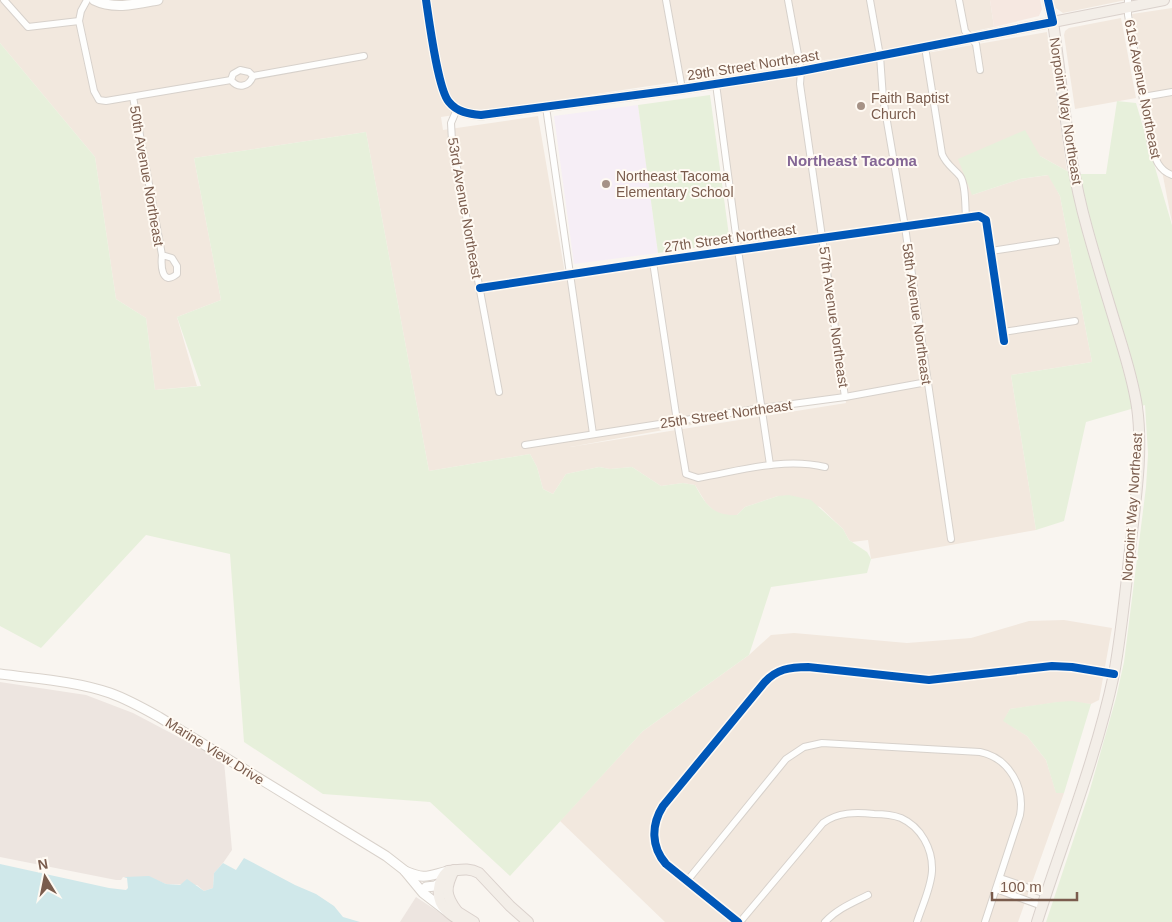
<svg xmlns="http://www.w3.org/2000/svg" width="1172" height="922" font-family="Helvetica,sans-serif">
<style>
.residential{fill:#f2e8de;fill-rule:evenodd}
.commercial{fill:#f6e8e1}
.industrial{fill:#ede5e0}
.education{fill:#f6eef6}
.green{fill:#e7f0db}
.water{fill:#d0e8ea}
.pier{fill:#f9f5f0}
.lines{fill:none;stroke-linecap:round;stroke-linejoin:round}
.street-casing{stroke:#d7d1cb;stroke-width:8}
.secondary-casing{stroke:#d9d2cb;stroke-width:11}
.primary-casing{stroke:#dad1cc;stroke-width:12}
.street{stroke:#fefefd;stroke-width:6}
.secondary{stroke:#fefefd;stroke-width:9}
.primary{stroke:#f3eee8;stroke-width:10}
.cycleway-casing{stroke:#fffaf3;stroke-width:11}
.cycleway{stroke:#0057b8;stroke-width:8}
.poi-dot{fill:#a69286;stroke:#fffaf3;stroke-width:2}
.labels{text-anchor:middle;stroke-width:4;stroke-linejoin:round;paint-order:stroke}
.street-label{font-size:14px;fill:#7a5c4d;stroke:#fffaf3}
.poi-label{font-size:14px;fill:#7a5c4d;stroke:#fffaf3;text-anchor:start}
.neighbourhood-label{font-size:15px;font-weight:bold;fill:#846695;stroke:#fffaf3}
</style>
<rect width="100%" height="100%" fill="#f9f5f0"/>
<!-- residential -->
<g class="residential">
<path d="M0 0H990L994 27 858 55 441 117 443 130 538 116 566 279 738 250 716 84 847 67 1047 32 1067 171 1040 156 972 195 1020 179 1049 175 1060 196 1092 362 1011 375 1036 530 871 559 868 540 852 542 849 540 843 529 820 507 778 496 745 507 737 515H725L715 512 706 503 695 485 683 483 661 486 632 467 610 469 599 467 566 474 553 494 543 489 537 467 530 454 429 471 366 132 194 158 221 300 177 317 197 386 155 390 146 318 116 299 95 157 0 43ZM845 397 846 403 570 447Z"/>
<path d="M1053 0H1126L1063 13 1056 8Z"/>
<path d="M1172 8V223L1132 14Z"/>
<path d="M1121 18 1136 98 1075 109 1064 35 1065 31 1069 28Z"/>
<path d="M1064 620 1112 628 1099 700 1091 704 1060 702 1010 709 1004 721 1027 736 1046 760 1056 792 1064 793 1018 922H665L560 821 643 731 749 655 771 635 794 633 907 643 971 638 1029 621Z"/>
</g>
<!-- commercial -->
<path class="commercial" d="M990 0H1040L1042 9 1039 16 994 27Z"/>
<!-- industrial -->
<g class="industrial">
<path d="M0 682 86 695 133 713 224 761 232 850 223 863 214 873 213 888 204 891 197 885 166 884 149 877 123 882 0 860Z"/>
<path d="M416 897 454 922H400Z"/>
</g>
<!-- education -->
<path class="education" d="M638 105 658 253 574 264 554 116Z"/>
<!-- green -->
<g class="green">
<path d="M0 43 95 157 116 299 146 318 155 390 201 386 177 317 221 300 194 158 366 132 429 471 530 454 537 467 543 489 553 494 566 474 599 467 610 469 632 467 661 486 683 483 695 485C706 505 713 516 737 515L745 507 778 496 789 495 811 500 843 529 849 540 867 552 871 559 867 573 771 587 749 655 643 731 510 876 430 802 323 794 244 742 230 554 146 535 41 648 0 626Z"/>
<path d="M710 95 730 243 658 253 638 105Z"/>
<path d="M1117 101 1136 103 1172 225V922H1046L1089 793 1116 698 1124 662 1146 487 1148 454 1145 405 1086 422 1064 521 1036 530 1011 375 1092 362 1060 196 1048 175 1020 179 972 195 958 159 1025 130 1040 156 1067 171 1075 174H1106Z"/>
<path d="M1072 701 1091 704 1064 793H1056L1046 760 1027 736 1003 721 1010 709 1057 702Z"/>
</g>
<!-- water -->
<path class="water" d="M244 858 295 885 316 894 334 906 343 917 360 922H0V860L123 882 125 877 149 876 166 884 180 885 187 879 204 891 213 888 214 873 223 863 236 870Z"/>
<!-- pier -->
<path class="pier" d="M0 857 116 880H121L123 877 127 878 128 888 126 890 109 888 0 864Z"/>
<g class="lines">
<defs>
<g id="street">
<path d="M4 0 28 27 79 21"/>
<path d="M87 0 81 11 79 21 94 91 99 100 106 101 231 80"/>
<path d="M666 0 682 89"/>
<path d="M788 0 801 71 800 84 845 397"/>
<path d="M870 0 880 56 883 98 905 227 951 539"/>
<path d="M959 0 965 31 976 44 980 70"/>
<path d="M1128 0V15L1151 145C1155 158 1158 170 1172 175"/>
<path d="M925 47 942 154C946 164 953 168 960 176 966 184 965 207 966 217"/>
<path d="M240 70 249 72 253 76C249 87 238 89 231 80L233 74Z"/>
<path d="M253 76 364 56"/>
<path d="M716 84 738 250 770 465"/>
<path d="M133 97 162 255C161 264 161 287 177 274V266L172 258 162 255"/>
<path d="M1143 97 1172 92"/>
<path d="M546 107 593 434"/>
<path d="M457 109 451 123 452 141 499 392"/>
<path d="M991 251 1056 241"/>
<path d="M653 262 677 421 686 474 698 478C739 471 783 457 825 467"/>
<path d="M480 288 665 260 979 216 986 220 1004 341"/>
<path d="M1003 332 1075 321"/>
<path d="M525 445 762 408 845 397 927 382"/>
<path d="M1000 878 1046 894"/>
<path d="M687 881 786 759 804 747 822 743 980 752C1009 758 1025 787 1020 815L985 922"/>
<path d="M996 889 1042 906"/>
<path d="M738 922 666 864C651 847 651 825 663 806L764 683C776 669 790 667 808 667L929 680 1052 666 1072 667 1114 674"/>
<path d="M740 922 823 823C838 812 856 812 874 814 883 814 893 815 901 818 921 827 933 849 932 871 931 888 922 906 917 922"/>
<path d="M825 922C837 909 852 903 868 895"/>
</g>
<g id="secondary">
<path d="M94 0C114 10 137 4 158 0"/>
<path d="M426 0C429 20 438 90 449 102 457 112 469 114 481 115L682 89 801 71 1053 22 1048 0"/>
<path d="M0 674C37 679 75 681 110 693 127 699 143 708 159 717L386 856 404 870 423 893 445 910"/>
<path d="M405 871C426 880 427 876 448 871"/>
<path d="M426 887 435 886 444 881"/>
</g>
<g id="primary">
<path d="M454 870C445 888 445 895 457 911"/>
<path d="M458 912 474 922"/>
<path d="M462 922C457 918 450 915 446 910 435 899 437 881 448 871 460 870 468 867 479 873L510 906 528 922"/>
<path d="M1037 922C1063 840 1096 759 1114 674 1122 630 1126 585 1131 541 1136 497 1143 450 1137 407 1133 379 1124 352 1116 326 1106 293 1096 261 1087 228 1068 161 1063 91 1053 22L1164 0"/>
</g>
</defs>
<!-- street casing -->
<use href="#street" class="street-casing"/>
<!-- secondary casing -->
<use href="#secondary" class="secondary-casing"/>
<!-- primary casing -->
<use href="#primary" class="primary-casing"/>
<!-- street -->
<use href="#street" class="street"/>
<!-- secondary -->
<use href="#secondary" class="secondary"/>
<!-- primary -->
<use href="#primary" class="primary"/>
<defs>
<g id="cycleway">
<path d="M426 0C429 20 438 90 449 102 457 112 469 114 481 115L682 89 801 71 1053 22 1048 0"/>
<path d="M480 288 665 260 979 216 986 220 1004 341"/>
<path d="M738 922 666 864C651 847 651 825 663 806L764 683C776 669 790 667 808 667L929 680 1052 666 1072 667 1114 674"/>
</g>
</defs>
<!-- cycleway casing -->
<use href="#cycleway" class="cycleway-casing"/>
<!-- cycleway -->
<use href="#cycleway" class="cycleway"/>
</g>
<!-- markers -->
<g class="poi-dot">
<circle cx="861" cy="106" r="5"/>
<circle cx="606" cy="184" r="5"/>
</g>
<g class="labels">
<!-- street labels -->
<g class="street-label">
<text transform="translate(753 65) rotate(-9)" y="5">29th Street Northeast</text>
<text transform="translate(1143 89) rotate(79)" y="5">61st Avenue Northeast</text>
<text transform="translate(1066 111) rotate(81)" y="5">Norpoint Way Northeast</text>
<text transform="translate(147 176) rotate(80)" y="5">50th Avenue Northeast</text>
<text transform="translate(465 208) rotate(80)" y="5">53rd Avenue Northeast</text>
<text transform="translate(730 238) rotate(-8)" y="5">27th Street Northeast</text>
<text transform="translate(917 314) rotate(82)" y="5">58th Avenue Northeast</text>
<text transform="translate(834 317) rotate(82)" y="5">57th Avenue Northeast</text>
<text transform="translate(726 414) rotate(-8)" y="5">25th Street Northeast</text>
<text transform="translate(1132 507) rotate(-86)" y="5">Norpoint Way Northeast</text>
<text transform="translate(215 751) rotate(32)" y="5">Marine View Drive</text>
</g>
<!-- poi labels -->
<g class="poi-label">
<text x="871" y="103">Faith Baptist<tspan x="871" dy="16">Church</tspan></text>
<text x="616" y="181">Northeast Tacoma<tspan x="616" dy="16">Elementary School</tspan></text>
</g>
<!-- neighbourhood labels -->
<g class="neighbourhood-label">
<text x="852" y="166">Northeast Tacoma</text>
</g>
</g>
<!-- north arrow -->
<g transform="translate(45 877) rotate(350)" stroke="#fffaf3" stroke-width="4" paint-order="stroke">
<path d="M0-4L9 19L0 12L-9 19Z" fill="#7a5c4d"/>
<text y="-8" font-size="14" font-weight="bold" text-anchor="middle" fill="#7a5c4d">N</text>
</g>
<!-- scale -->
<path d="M992 892v8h85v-8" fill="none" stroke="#7a5c4d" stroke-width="2.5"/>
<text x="1000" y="892" font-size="15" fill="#7a5c4d" stroke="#fffaf3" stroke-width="4" paint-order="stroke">100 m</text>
</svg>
